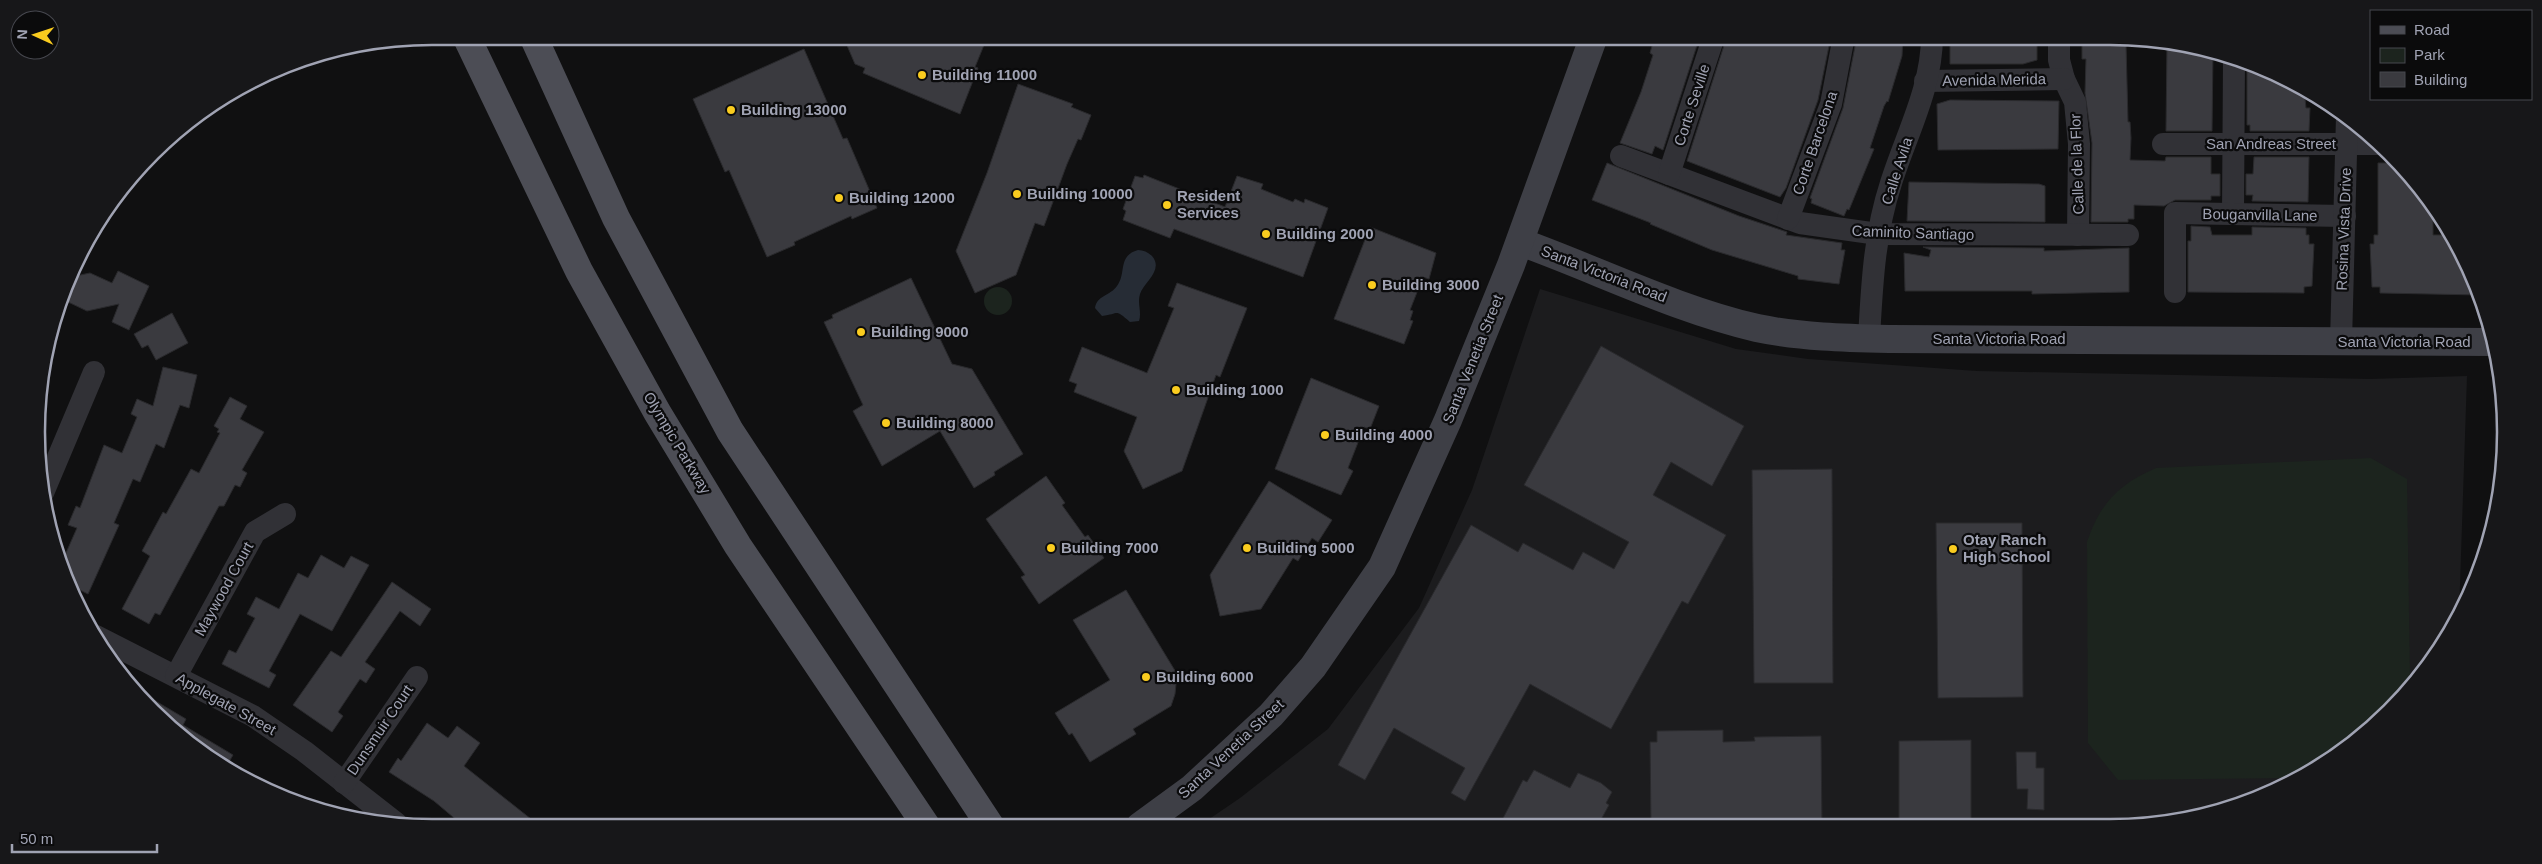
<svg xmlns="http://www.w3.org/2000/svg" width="2542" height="864" font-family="Arial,sans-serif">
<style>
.built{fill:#1c1c1e}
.green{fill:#1c241e}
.water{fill:#262c35}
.building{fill:#3a3a3f;stroke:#2a2a2d}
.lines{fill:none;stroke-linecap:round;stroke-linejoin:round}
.street{stroke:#313136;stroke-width:22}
.secondary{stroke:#3e3f46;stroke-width:28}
.primary{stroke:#4c4d55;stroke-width:28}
.poi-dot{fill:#facc1f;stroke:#0b0b0c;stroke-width:2}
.labels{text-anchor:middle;stroke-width:4.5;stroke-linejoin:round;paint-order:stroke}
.poi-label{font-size:15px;font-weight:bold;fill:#a0a3b3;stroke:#0b0b0c;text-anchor:start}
.street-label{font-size:15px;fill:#a0a3b3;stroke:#0b0b0c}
.rim{fill:none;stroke:#a0a3b3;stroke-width:2.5}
</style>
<rect width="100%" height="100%" fill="#101011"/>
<!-- built -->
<path class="built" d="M1540 289 1736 349 1808 359 1977 371 2370 379 2467 376 2459 615 2453 630 2371 729 2285 787 2161 824 1199 826 1240 798 1328 729 1419 608 1472 490Z"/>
<!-- green -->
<g class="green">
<circle cx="998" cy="301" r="14"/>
<path d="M2503 388 2505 458 2500 487 2498 389Z"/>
<path d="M2371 458 2407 479 2410 682 2371 729 2298 778 2118 780 2088 743 2087 542C2100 503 2119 484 2156 468Z"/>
</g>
<!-- water -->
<path class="water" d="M1138 250C1143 250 1148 252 1152 256 1164 270 1144 282 1140 294 1137 303 1142 312 1139 321L1130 322C1114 308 1120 314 1102 316L1095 308C1097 295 1110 296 1117 286 1127 273 1117 256 1138 250Z"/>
<!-- building -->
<g class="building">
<path d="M843 36H961L984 45 975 67 978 68 960 114 863 73 865 68 855 64Z"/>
<path d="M1655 36H1700L1663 150 1655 146 1652 154 1620 143 1641 92 1653 55 1650 53Z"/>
<path d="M1727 36H1831L1818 100 1786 188 1780 197 1687 161Z"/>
<path d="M1857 36H1903L1902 56 1888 102 1887 101 1884 106 1870 148 1874 149 1849 210 1847 209 1844 216 1811 203 1812 199 1810 198 1843 108Z"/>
<path d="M1950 36H2037V60L2023 64H1950Z"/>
<path d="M2082 39H2123V45H2126L2128 122H2130L2131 138 2130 160 2165 161 2166 157H2211V174H2220V196H2211V200H2175L2164 206 2134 205V219H2128V222H2091L2092 143 2085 93 2086 59H2082Z"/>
<path d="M2167 44 2213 50 2212 131H2166Z"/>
<path d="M804 49 843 139 847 138 877 208 852 219 851 216 794 242 795 245 767 257 729 170 725 172 693 99Z"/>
<path d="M2247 63 2285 77 2304 89 2306 108H2310L2309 131H2250V125H2247Z"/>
<path d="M1018 84 1073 104 1071 107 1091 115 1081 140 1078 139 1067 164 1044 226 1035 223 1016 275 975 293 956 251 987 173Z"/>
<path d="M1950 100 2059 101 2058 149 1938 150 1937 104Z"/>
<path d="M2254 157H2309L2308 202 2252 201 2253 195H2246V174H2253Z"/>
<path d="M1607 163 1739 216 1787 232 1786 235 1842 243 1841 250H1845L1839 284 1798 279V276L1712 250 1650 224 1651 223 1592 200Z"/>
<path d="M2378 163H2399L2407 171 2433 206V235H2453L2480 295 2380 293V287H2372L2370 244H2374V235H2378Z"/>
<path d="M1144 175 1225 207 1237 176 1263 184 1261 189 1293 202 1295 199 1304 203 1305 199 1328 208 1303 277 1174 229 1170 238 1123 220 1126 211 1123 209 1135 176 1143 178Z"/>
<path d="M1909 182 2039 184 2045 186V222L1907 221Z"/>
<path d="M2191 226 2210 227 2212 235H2252V227L2306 228V235H2309V244H2314L2312 286 2304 287V293L2188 292V241H2191Z"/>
<path d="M1370 227 1436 253 1429 279 1423 277 1410 310 1413 311 1410 320 1413 321 1404 344 1334 319Z"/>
<path d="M1923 247 2044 248V251L2129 248V292L2032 294V291H1905L1904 253 1929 257 1931 250Z"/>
<path d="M118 271 149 286 129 330 112 322 119 304 87 311 64 300 71 277 90 273 112 283Z"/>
<path d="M911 278 952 364 972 369 1023 454 994 472 995 475 974 488 940 431 882 466 853 411 863 405 824 322 833 318 832 315Z"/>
<path d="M1177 283 1247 308 1220 377 1216 375 1182 471 1143 489 1124 451 1137 417 1074 392 1077 384 1069 381 1082 347 1147 373 1174 308 1168 306Z"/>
<path d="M172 313 188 343 156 360 148 345 142 348 134 334Z"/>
<path d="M1601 346 1744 426 1712 486 1671 462 1653 495 1726 535 1688 604 1682 601 1611 729 1530 684 1465 801 1451 793 1465 768 1394 728 1365 780 1338 765 1471 525 1518 552 1523 543 1573 570 1583 552 1614 569 1629 542 1524 485Z"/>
<path d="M163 367 197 375 189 408 180 405 164 448 156 444 140 482 133 479 114 523 119 525 88 594 74 587 62 562 77 528 68 525 76 506 80 508 104 445 122 453 137 417 131 414 137 399 153 406Z"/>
<path d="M1311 378 1379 406 1370 429 1364 427 1348 468 1353 471 1341 495 1275 469Z"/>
<path d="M230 397 247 406 240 419 264 432 242 470 247 473 240 487 235 485 224 506H219L160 615 155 613 149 624 122 609 150 556 142 551 163 512 166 514 191 469 199 473 220 433 217 432 219 429 214 426Z"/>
<path d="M1832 469 1833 683H1754L1752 470Z"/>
<path d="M1046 476 1065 503 1062 505 1085 537 1088 535 1104 558 1039 604 1021 577 1025 575 986 519Z"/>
<path d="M1269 481 1332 520 1318 542 1312 538 1298 561 1293 558 1261 609 1220 616 1210 575Z"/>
<path d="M1936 523H2022L2023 697 1938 698Z"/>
<path d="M321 555 344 568 351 556 369 565 332 631 300 614 269 671 276 675 269 688 222 664 229 650 236 653 255 618 247 614 256 597 279 609 298 573 308 578Z"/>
<path d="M392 582 431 609 420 626 400 611 365 662 375 669 366 683 360 679 338 712 343 716 332 732 293 705 331 651 341 657Z"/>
<path d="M1126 590 1177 674 1175 694 1171 706 1133 729 1136 734 1090 762 1072 733 1069 735 1055 713 1110 680 1073 620Z"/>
<path d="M147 696 186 719 183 725 233 755 226 767 212 761 152 712 143 701Z"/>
<path d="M427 723 448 738 457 726 480 743 464 766 531 819 524 828H466L434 801 389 772 398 758 401 761Z"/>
<path d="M1723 730V742L1755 741 1754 737 1821 736 1822 825H1651L1650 742H1657V731Z"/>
<path d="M1971 740V825H1899V741Z"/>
<path d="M2016 752H2036V768H2044V810L2027 809 2028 789H2017Z"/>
<path d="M1534 770 1570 788 1578 773 1601 783 1612 792 1606 803 1609 805 1598 825 1499 826 1523 780 1527 782Z"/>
</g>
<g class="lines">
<!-- street -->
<g class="street">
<path d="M2059 36V60L2064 79 2075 102 2079 144 2078 235"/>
<path d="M1925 81 2064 79"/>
<path d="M2163 144H2379"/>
<path d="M1621 156 1800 223 1878 234 2128 235"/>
<path d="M1669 174 1714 36"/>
<path d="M2233 214 2234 58"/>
<path d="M1788 219 1831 104 1844 36"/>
<path d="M2175 292V213L2345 216"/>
<path d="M1869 338C1872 285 1874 235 1891 183 1906 135 1932 88 1932 36"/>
<path d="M2341 342 2347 116"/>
<path d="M43 493 94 372"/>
<path d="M96 636 253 716 304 751 396 823"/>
<path d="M176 676 255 532 285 514"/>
<path d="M344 783 417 677"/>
</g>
<!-- secondary -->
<g class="secondary">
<path d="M1520 242C1598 270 1675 309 1757 328 1800 337 1846 338 1890 339L2493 342"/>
<path d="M1140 826 1192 788 1271 715 1313 667 1382 567 1448 420 1511 265 1594 36"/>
</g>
<!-- primary -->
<g class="primary">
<path d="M466 36 579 271 657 412 738 546 927 827"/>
<path d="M533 36 616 218 730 431 991 827"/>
</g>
</g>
<!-- markers -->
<g class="poi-dot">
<circle cx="922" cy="75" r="5"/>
<circle cx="731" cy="110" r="5"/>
<circle cx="1017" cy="194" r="5"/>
<circle cx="839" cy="198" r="5"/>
<circle cx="1167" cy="205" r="5"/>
<circle cx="1266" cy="234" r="5"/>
<circle cx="1372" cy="285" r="5"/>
<circle cx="861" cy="332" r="5"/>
<circle cx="1176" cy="390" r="5"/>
<circle cx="886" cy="423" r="5"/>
<circle cx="1325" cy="435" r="5"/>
<circle cx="1051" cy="548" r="5"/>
<circle cx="1247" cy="548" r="5"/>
<circle cx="1953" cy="549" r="5"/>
<circle cx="1146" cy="677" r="5"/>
</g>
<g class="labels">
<!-- poi labels -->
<g class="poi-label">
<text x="932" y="80">Building 11000</text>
<text x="741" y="115">Building 13000</text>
<text x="1027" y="199">Building 10000</text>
<text x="1177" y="201">Resident<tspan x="1177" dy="17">Services</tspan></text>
<text x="849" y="203">Building 12000</text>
<text x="1276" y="239">Building 2000</text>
<text x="1382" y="290">Building 3000</text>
<text x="871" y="337">Building 9000</text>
<text x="1186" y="395">Building 1000</text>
<text x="896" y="428">Building 8000</text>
<text x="1335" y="440">Building 4000</text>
<text x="1963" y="545">Otay Ranch<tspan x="1963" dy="17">High School</tspan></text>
<text x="1061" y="553">Building 7000</text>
<text x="1257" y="553">Building 5000</text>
<text x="1156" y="682">Building 6000</text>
</g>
<!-- street labels -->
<g class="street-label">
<text transform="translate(1994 80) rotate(-1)" y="5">Avenida Merida</text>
<text transform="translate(1692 105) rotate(-72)" y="5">Corte Seville</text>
<text transform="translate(1815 143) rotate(-71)" y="5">Corte Barcelona</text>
<text x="2271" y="149">San Andreas Street</text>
<text transform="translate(2077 164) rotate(-92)" y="5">Calle de la Flor</text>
<text transform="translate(1897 171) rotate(-72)" y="5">Calle Avila</text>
<text transform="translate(2260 215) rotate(1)" y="5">Bouganvilla Lane</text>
<text transform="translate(2344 229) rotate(-88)" y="5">Rosina Vista Drive</text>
<text transform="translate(1913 233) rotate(2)" y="5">Caminito Santiago</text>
<text transform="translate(1604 274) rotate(21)" y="5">Santa Victoria Road</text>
<text x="1999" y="344">Santa Victoria Road</text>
<text x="2404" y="347">Santa Victoria Road</text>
<text transform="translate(1473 359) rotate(-68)" y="5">Santa Venetia Street</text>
<text transform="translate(677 443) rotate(59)" y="5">Olympic Parkway</text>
<text transform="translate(224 589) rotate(-61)" y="5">Maywood Court</text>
<text transform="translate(226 704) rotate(29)" y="5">Applegate Street</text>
<text transform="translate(380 730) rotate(-56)" y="5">Dunsmuir Court</text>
<text transform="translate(1231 749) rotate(-43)" y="5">Santa Venetia Street</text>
</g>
</g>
<!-- crop -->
<path d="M0 0H2542V864H0ZM432 45H2110A387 387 0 0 1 2497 432V432A387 387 0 0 1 2110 819H432A387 387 0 0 1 45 432V432A387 387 0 0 1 432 45Z" fill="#171719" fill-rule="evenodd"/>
<path class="rim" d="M432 45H2110A387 387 0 0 1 2497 432V432A387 387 0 0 1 2110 819H432A387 387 0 0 1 45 432V432A387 387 0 0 1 432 45Z"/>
<!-- legend -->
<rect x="2370" y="10" width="162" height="90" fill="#0b0b0c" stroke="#47484f"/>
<rect x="2380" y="26" width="25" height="8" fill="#4c4d55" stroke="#47484f"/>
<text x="2414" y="35" font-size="15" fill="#a0a3b3">Road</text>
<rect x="2380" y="48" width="25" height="15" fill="#1c241e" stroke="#47484f"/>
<text x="2414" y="60" font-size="15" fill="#a0a3b3">Park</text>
<rect x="2380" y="72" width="25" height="15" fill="#3a3a3f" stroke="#47484f"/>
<text x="2414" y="85" font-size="15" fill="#a0a3b3">Building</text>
<!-- north arrow -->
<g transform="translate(35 35) rotate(273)"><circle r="24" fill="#0b0b0c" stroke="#47484f"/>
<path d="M0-4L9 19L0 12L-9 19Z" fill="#facc1f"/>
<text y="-8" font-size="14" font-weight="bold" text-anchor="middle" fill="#a0a3b3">N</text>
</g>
<!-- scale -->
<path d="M12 844v8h145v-8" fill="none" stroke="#a0a3b3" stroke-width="2.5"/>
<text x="20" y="844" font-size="15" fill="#a0a3b3" stroke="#0b0b0c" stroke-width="4" paint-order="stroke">50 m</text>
</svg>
